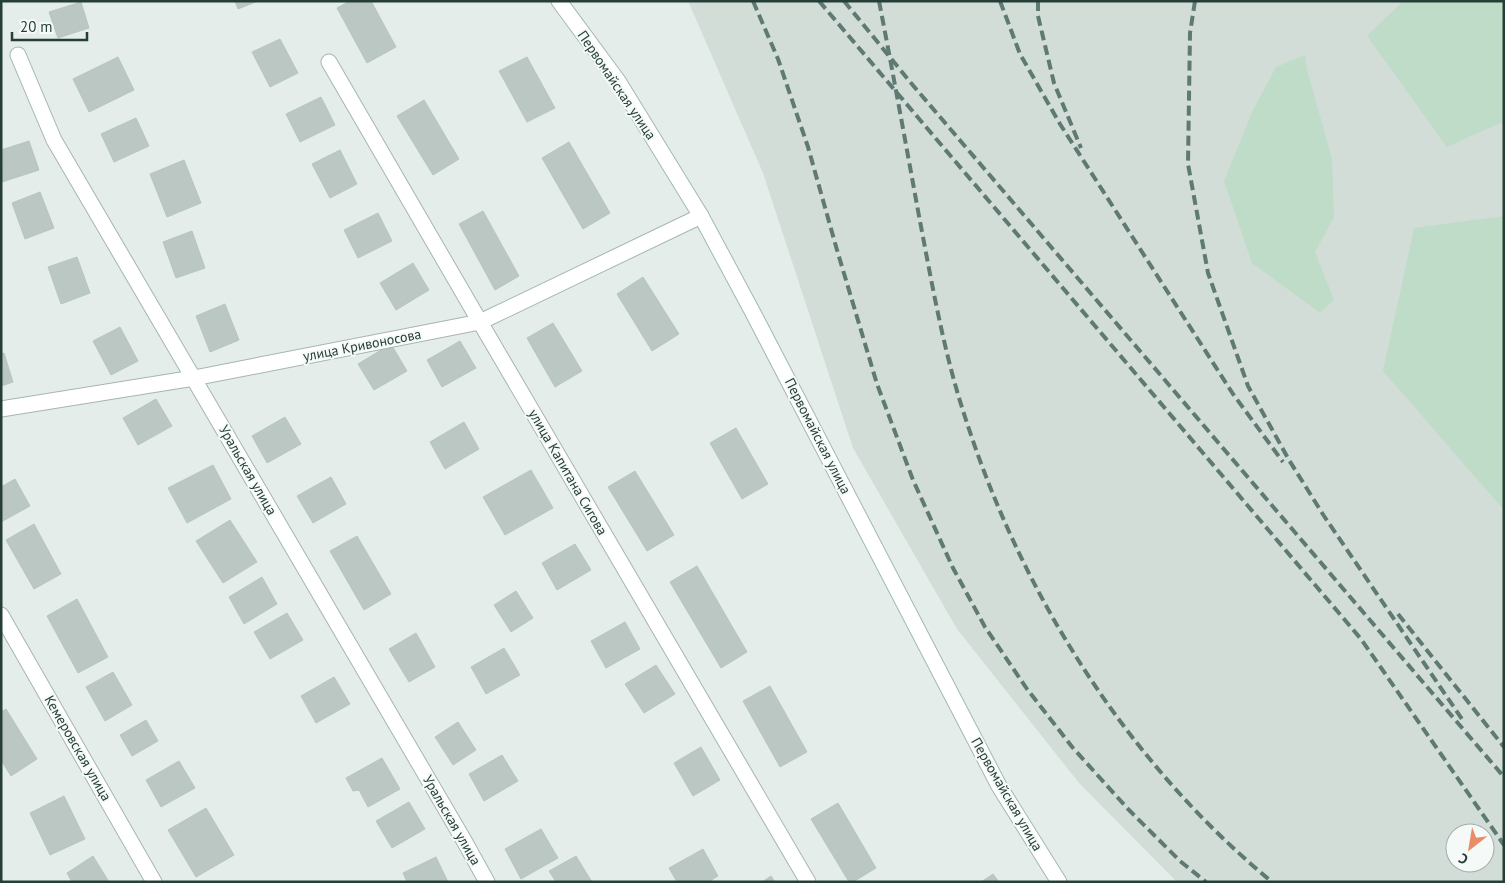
<svg xmlns="http://www.w3.org/2000/svg" width="1505" height="883" font-family="'PT Sans',sans-serif">
<style>
.built{fill:#d2ddd8;fill-rule:evenodd}
.green{fill:#bfdcc8}
.building{fill:#bac7c3;stroke:#b7c6c1}
.lines{fill:none;stroke-linecap:round;stroke-linejoin:round}
.minor-casing{stroke:#a7b5b0;stroke-width:17}
.secondary-casing{stroke:#a3b8b2;stroke-width:17}
.minor{stroke:#fff;stroke-width:15}
.secondary{stroke:#fff;stroke-width:15}
.rail{stroke:#5f7973;stroke-width:4;stroke-dasharray:10 5;stroke-linecap:butt}
.labels{text-anchor:middle;stroke-width:4;stroke-linejoin:round;paint-order:stroke}
.street-label{font-size:14px;fill:#253e38;stroke:#f5f9f7}
</style>
<rect width="100%" height="100%" fill="#e4ede9"/>
<!-- built -->
<path class="built" d="M688 1H1504V882H1177L1079 783 957 629 853 448 763 173ZM1455 833H1485V863H1455Z"/>
<!-- green -->
<g class="green">
<path d="M1403 1H1504V124L1500 123 1447 147 1367 36Z"/>
<path d="M1305 55 1307 70 1332 159 1334 217 1315 252 1334 300 1320 313 1252 263 1224 181 1253 110 1276 67Z"/>
<path d="M1504 216V510L1383 371 1414 228Z"/>
</g>
<!-- building -->
<g class="building">
<path d="M235 1H258L238 9Z"/>
<path d="M350 1H371L396 47 367 63 337 8Z"/>
<path d="M81 2 89 28 58 38 49 12Z"/>
<path d="M280 39 298 73 270 87 252 52Z"/>
<path d="M118 57 134 90 89 112 73 79Z"/>
<path d="M527 57 555 108 527 122 499 71Z"/>
<path d="M321 97 335 125 300 142 286 114Z"/>
<path d="M424 100 459 159 433 175 397 116Z"/>
<path d="M136 118 149 146 114 162 101 134Z"/>
<path d="M29 141 39 170 2 182 1 150Z"/>
<path d="M569 142 610 213 583 229 542 158Z"/>
<path d="M340 150 357 184 330 198 312 164Z"/>
<path d="M184 160 201 203 167 217 150 174Z"/>
<path d="M40 192 54 228 25 239 12 203Z"/>
<path d="M483 211 519 276 495 290 459 224Z"/>
<path d="M378 213 392 241 358 258 344 230Z"/>
<path d="M192 231 205 268 176 278 163 242Z"/>
<path d="M77 257 90 293 61 304 48 267Z"/>
<path d="M413 263 429 290 396 310 380 283Z"/>
<path d="M643 277 679 334 652 351 617 294Z"/>
<path d="M225 304 239 340 210 352 196 316Z"/>
<path d="M553 323 582 371 555 387 527 338Z"/>
<path d="M120 327 138 361 111 375 93 341Z"/>
<path d="M460 341 476 368 442 387 427 360Z"/>
<path d="M391 344 407 371 374 390 358 364Z"/>
<path d="M4 353 13 382 1 386V354Z"/>
<path d="M156 399 172 426 138 445 123 418Z"/>
<path d="M285 417 301 444 267 463 252 436Z"/>
<path d="M464 422 479 449 445 469 430 442Z"/>
<path d="M736 428 768 484 742 499 710 443Z"/>
<path d="M213 465 231 499 187 523 168 488Z"/>
<path d="M531 470 553 508 505 535 483 497Z"/>
<path d="M635 471 674 535 647 551 608 487Z"/>
<path d="M331 477 346 504 313 523 297 496Z"/>
<path d="M15 479 30 506 1 522V487Z"/>
<path d="M230 520 257 562 223 583 196 541Z"/>
<path d="M34 524 61 574 34 589 6 540Z"/>
<path d="M357 536 391 594 364 610 330 551Z"/>
<path d="M575 544 591 570 557 590 542 563Z"/>
<path d="M697 566 747 652 721 668 670 582Z"/>
<path d="M262 577 277 604 244 624 229 597Z"/>
<path d="M516 591 533 618 511 632 494 605Z"/>
<path d="M77 599 108 657 78 673 47 616Z"/>
<path d="M287 613 303 640 270 659 254 632Z"/>
<path d="M625 622 640 649 606 668 591 641Z"/>
<path d="M416 633 435 667 409 682 389 649Z"/>
<path d="M504 648 520 675 486 694 471 667Z"/>
<path d="M656 665 675 694 644 713 625 684Z"/>
<path d="M113 672 132 705 105 721 86 687Z"/>
<path d="M334 677 350 704 316 723 301 696Z"/>
<path d="M770 686 807 752 780 767 743 701Z"/>
<path d="M6 709 37 759 11 776 1 760V712Z"/>
<path d="M146 720 158 741 132 756 120 735Z"/>
<path d="M458 722 476 750 453 765 435 737Z"/>
<path d="M701 747 720 780 693 796 674 763Z"/>
<path d="M502 755 518 781 484 801 469 774Z"/>
<path d="M382 758 400 789 368 807 359 790 353 791 346 778Z"/>
<path d="M179 761 195 788 161 807 146 780Z"/>
<path d="M64 796 85 839 50 855 30 813Z"/>
<path d="M409 802 425 829 392 848 376 821Z"/>
<path d="M838 803 876 868 853 882H849L811 819Z"/>
<path d="M206 808 234 855 196 877 168 830Z"/>
<path d="M541 829 558 858 521 879 505 849Z"/>
<path d="M703 849 718 876 708 882H677L669 868Z"/>
<path d="M93 856 109 882H72L67 873Z"/>
<path d="M576 856 592 882H556L549 871Z"/>
<path d="M436 857 448 882H407L403 873Z"/>
<path d="M993 874 999 882H981Z"/>
<path d="M771 876 775 882H762Z"/>
</g>
<g class="lines">
<defs>
<g id="minor">
<path d="M18 55 54 140 462 837 487 882"/>
<path d="M329 62 480 322 808 882"/>
<path d="M1 409 194 378 480 322 701 216"/>
<path d="M1 615 154 882"/>
</g>
<path id="secondary" d="M559 1 618 81 701 216 752 311 999 786 1059 882"/>
</defs>
<!-- minor casing -->
<use href="#minor" class="minor-casing"/>
<!-- secondary casing -->
<use href="#secondary" class="secondary-casing"/>
<!-- minor -->
<use href="#minor" class="minor"/>
<!-- secondary -->
<use href="#secondary" class="secondary"/>
<!-- rail -->
<g class="rail">
<path d="M753 1 778 59 808 147 837 250 877 384 913 480 953 568 985 627 1027 689 1073 748 1128 809 1180 861 1206 882"/>
<path d="M819 1 1361 639 1504 845"/>
<path d="M844 1 911 83 1504 777"/>
<path d="M879 1C893 73 906 145 919 216 932 284 944 354 966 420 1023 597 1128 763 1272 882"/>
<path d="M1000 1 1020 54 1060 124 1233 394 1283 462"/>
<path d="M1038 1V16L1054 83 1081 148"/>
<path d="M1195 1 1190 33 1188 164 1208 273 1248 386 1289 460 1324 516 1464 722"/>
<path d="M1398 614 1504 747"/>
</g>
</g>
<g class="labels">
<!-- street labels -->
<g class="street-label">
<text transform="translate(617 85) rotate(56)" y="5">Первомайская улица</text>
<text transform="translate(362 345) rotate(-11)" y="5">улица Кривоносова</text>
<text transform="translate(818 436) rotate(63)" y="5">Первомайская улица</text>
<text transform="translate(248 470) rotate(60)" y="5">Уральская улица</text>
<text transform="translate(568 472) rotate(60)" y="5">улица Капитана Сигова</text>
<text transform="translate(78 748) rotate(60)" y="5">Кемеровская улица</text>
<text transform="translate(1007 794) rotate(60)" y="5">Первомайская улица</text>
<text transform="translate(452 820) rotate(60)" y="5">Уральская улица</text>
</g>
</g>
<!-- border -->
<rect width="1505" height="883" fill="none" stroke="#253e38" stroke-width="5"/>
<!-- north arrow -->
<g transform="translate(1470 848) rotate(211)"><circle r="24" fill="#f5f9f7" stroke="#a2aeab"/>
<path d="M0-4L9 19L0 12L-9 19Z" fill="#e98d66"/>
<text y="-8" font-size="14" font-weight="bold" text-anchor="middle" fill="#253e38">С</text>
</g>
<!-- scale -->
<path d="M12 32v8h75v-8" fill="none" stroke="#253e38" stroke-width="2.5"/>
<text x="20" y="32" font-size="15" fill="#253e38" stroke="#f5f9f7" stroke-width="4" paint-order="stroke">20 m</text>
</svg>
